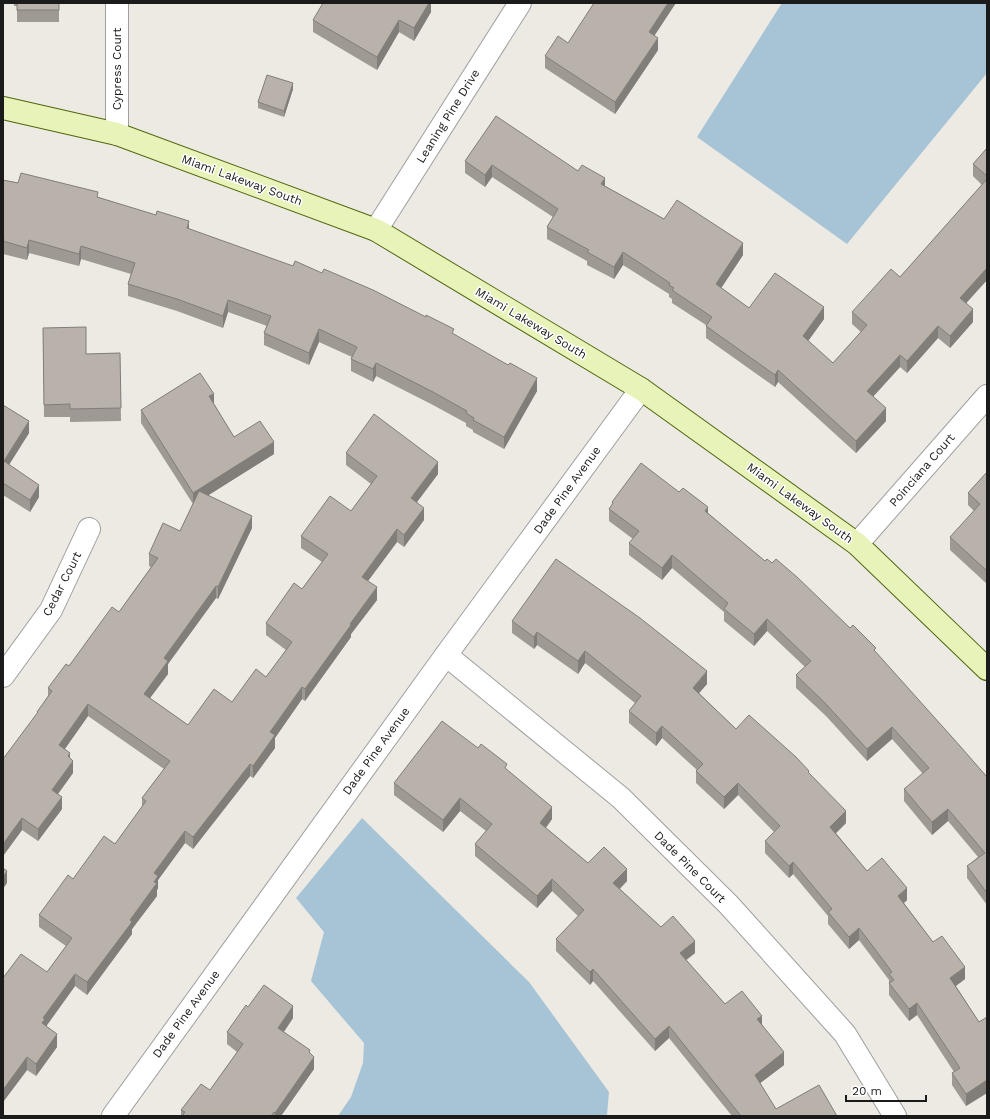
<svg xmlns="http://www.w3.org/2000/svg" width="990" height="1119" font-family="'Work Sans',sans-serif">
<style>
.water{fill:#a6c4d6}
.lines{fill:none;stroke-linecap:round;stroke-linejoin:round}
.street-casing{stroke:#9f9f9f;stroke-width:24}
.secondary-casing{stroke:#51660e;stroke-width:24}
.street{stroke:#fff;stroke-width:22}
.secondary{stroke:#e8f3b9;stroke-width:22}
.wall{fill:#9e9993}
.shaded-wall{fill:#817d78}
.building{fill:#b8b2ab;stroke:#817d78}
.labels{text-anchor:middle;stroke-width:3;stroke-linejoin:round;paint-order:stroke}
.street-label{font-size:12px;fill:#1b1b1b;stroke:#fff}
</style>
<rect width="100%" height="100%" fill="#eceae2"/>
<!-- water -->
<g class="water">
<path d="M782 3H987V73L847 244 697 137Z"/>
<path d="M362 818 529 982 609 1092 607 1115 605 1116H338L351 1097 363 1063 364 1043 311 981 324 932 296 898Z"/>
</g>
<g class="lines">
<defs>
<g id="street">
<path d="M117 134V3"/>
<path d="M376 230 520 3"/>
<path d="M857 544 987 396"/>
<path d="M446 655 621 798 729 905 845 1034 895 1116"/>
<path d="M3 676 51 610 89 529"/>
<path d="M113 1116 446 655 641 389"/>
</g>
<path id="secondary" d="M3 108 117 134 376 230 641 389 857 544 987 669"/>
</defs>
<!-- street casing -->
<use href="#street" class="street-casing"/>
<!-- secondary casing -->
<use href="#secondary" class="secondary-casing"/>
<!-- street -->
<use href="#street" class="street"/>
<!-- secondary -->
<use href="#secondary" class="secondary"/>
</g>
<!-- wall -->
<g class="wall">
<path d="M14 3H59V22H17V6H14Z"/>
<path d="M431 3V12L414 41 399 32 377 70 313 32V20Z"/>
<path d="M655 36 658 50 615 114 545 68V56L568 43Z"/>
<path d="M293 89 284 117 258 108V102Z"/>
<path d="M987 148V280L966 303 973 322 950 348 938 338 907 373 900 367 873 397 886 421 856 453 778 382 775 387 706 338V325L672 303V299L669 297V294L623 265 614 279 587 265V261L547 239V227L553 217 492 177 485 187 465 173V161L578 171 664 219 743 255 721 288 749 308 824 319 808 341 833 363 861 332 852 324V312L900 277 982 185 973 176V164Z"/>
<path d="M3 180 98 197 189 229 454 334 537 391 504 449 473 432V430L466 426V423L433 405 376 376 373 382 351 371V359L352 357 319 342 309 365 264 345V333L267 326 228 312 223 328 177 311 128 296V284L131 274 81 259 79 266 29 253 27 260 3 254Z"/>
<path d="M43 328 86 354 120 353 121 421 70 422V417H44Z"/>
<path d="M214 404 234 437 274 454 208 495 252 528 218 599 216 598 168 664V674L150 698 188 725 232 702 266 677 286 650 266 635V623L302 589 322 562 301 548V536L351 511 371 484 346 465V453L438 474 417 502 424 520 404 547 397 542 368 581 377 600 351 634V637L305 701 302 699 275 738V748L253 778 250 776 193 849 185 843 158 880V888L157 890V896L132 929V934L87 995 75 986 46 1026 57 1047 36 1076 27 1070 3 1102V978L47 972 66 946 39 927V915L73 879 115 844 142 807V798L164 769 88 716 65 749 70 758 73 773 58 794 62 809 38 841 22 830 3 856 37 714V712L48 696V688L119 612 151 567 149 566V554L180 531 193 504 141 423V410Z"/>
<path d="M3 405 29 433 9 464 39 497 30 512 3 495Z"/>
<path d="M987 472V584L950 550V537L974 511 968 505V493Z"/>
<path d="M612 502 708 513 765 561 876 653 987 777V905L967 878V866L978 857 948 821 932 835 904 801V789L923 774 892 739 867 761 826 716 796 688V675L805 667 767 631 754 646 724 621V612L672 568 662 580 629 555V543L633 539 609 521V509L612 506Z"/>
<path d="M512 621 707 684 699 693 736 729 809 773 846 823 836 833 867 871 907 900 904 903 933 942 965 979 956 986 979 1022 987 1017V1093L966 1106 952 1085V1073L954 1072 917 1015 909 1021 889 995V980L859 940 849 949 828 924V916L793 874 789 878 765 853V841L774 832 738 795 724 809 696 783V771L697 770 662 738 656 746 629 723V711L635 703 585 663 578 674 537 645 534 649 512 633Z"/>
<path d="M478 748 507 770 552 819 546 828 588 863 627 881 620 889 661 927 695 953 686 960 725 1004 762 1024 784 1065 760 1083 776 1109 837 1116H732L669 1038 655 1051 593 981 590 985 556 951V939L578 916 552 891 537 908 475 856V844L486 831 460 811 443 832 394 795V783Z"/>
<path d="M248 1007 293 1018 284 1032 310 1054 314 1069 281 1116H181V1110L210 1090 237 1052 227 1044V1032Z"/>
</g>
<!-- shaded-wall -->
<g class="shaded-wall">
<path d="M429 3H431V12L414 41V28Z"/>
<path d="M668 3H676L649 44V32Z"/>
<path d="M399 20V32L377 70V57Z"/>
<path d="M658 38V50L615 114V102Z"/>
<path d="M293 83V89L284 117V111Z"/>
<path d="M492 165V177L485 187V175Z"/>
<path d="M605 178V190L601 184Z"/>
<path d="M189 221V233L187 228Z"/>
<path d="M29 240V253L27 260V248Z"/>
<path d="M743 243V255L716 296V284Z"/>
<path d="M81 246V259L79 266V254Z"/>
<path d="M623 252V265L614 279V267Z"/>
<path d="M987 268V280L960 310V298Z"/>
<path d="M228 300V312L223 328V316Z"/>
<path d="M824 307V319L803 348V336Z"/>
<path d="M973 309V322L950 348V336Z"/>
<path d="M938 326V338L907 373V361Z"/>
<path d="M319 329V342L309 365V353Z"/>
<path d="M900 355V367L867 403V391Z"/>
<path d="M376 363V376L373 382V369Z"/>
<path d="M778 370V382L775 387V375Z"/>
<path d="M537 378V391L504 449V437Z"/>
<path d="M214 394V406L209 396Z"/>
<path d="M886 408V421L856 453V441Z"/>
<path d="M29 421V433L4 473V461Z"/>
<path d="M274 442V454L193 505V493Z"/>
<path d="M438 462V474L411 510V498Z"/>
<path d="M39 485V497L30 512V500Z"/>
<path d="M708 507V519L705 511Z"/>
<path d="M424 508V520L404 547V535Z"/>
<path d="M252 516V528L218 599V587Z"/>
<path d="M397 529V542L362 589V577Z"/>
<path d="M672 555V568L662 580V568Z"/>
<path d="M216 586V598L168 664V674L144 706V694L164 658Z"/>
<path d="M377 587V600L351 634V637L305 701V689L350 624Z"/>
<path d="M767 619V631L754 646V634Z"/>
<path d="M537 632V645L534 649V637Z"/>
<path d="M585 651V663L578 674V661Z"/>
<path d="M707 671V684L693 700V688Z"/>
<path d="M302 687V699L275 738V748L253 778V766L270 732Z"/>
<path d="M88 704V716L59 757V745Z"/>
<path d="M662 726V738L656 746V733Z"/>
<path d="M892 727V739L867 761V749Z"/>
<path d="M70 753V765L73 761V773L52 802V790L68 756Z"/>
<path d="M250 764V776L193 849V837Z"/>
<path d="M738 783V795L724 809V797Z"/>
<path d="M62 797V809L38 841V829Z"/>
<path d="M460 798V811L443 832V820Z"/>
<path d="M552 807V819L540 835V823Z"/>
<path d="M948 809V821L932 835V822Z"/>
<path d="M846 811V823L830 839V827Z"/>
<path d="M22 818V830L3 856V844Z"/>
<path d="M185 831V843L158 880V888L157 890V896L132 929V934L87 995V982L130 920 154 873Z"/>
<path d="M793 862V874L789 878V866Z"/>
<path d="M627 869V881L613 895V883Z"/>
<path d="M7 871V883L3 889V877Z"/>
<path d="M552 879V891L537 908V896Z"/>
<path d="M907 888V900L898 908V896Z"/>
<path d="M859 928V940L849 949V937Z"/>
<path d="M695 941V953L680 965V953Z"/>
<path d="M965 967V979L950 990V978Z"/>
<path d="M593 969V981L590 985V972Z"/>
<path d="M75 974V986L45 1028 42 1023 43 1018Z"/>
<path d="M917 1003V1015L909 1021V1009Z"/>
<path d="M293 1006V1018L278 1040V1028Z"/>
<path d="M762 1016V1028L757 1019Z"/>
<path d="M669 1026V1038L655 1051V1039Z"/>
<path d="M57 1034V1047L36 1076V1064Z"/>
<path d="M784 1052V1065L755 1087V1075Z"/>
<path d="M27 1057V1070L3 1102V1090Z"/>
<path d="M314 1057V1069L281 1116H275V1113Z"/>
<path d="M987 1080V1093L966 1106V1094Z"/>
</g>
<!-- building -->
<g class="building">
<rect x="17" y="3" width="42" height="7"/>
<path d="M323 3H429L414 28 399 20 377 57 313 20Z"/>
<path d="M594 3H668L649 32 658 38 615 102 545 56 558 36 568 43Z"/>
<path d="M267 75 293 83 284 111 258 102Z"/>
<path d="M496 116 578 171 582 165 605 178 601 184 664 219 677 200 743 243 716 284 749 308 775 273 824 307 803 336 833 363 867 325 852 312 891 269 900 277 987 179V268L960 298 973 309 950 336 938 326 907 361 900 355 867 391 886 408 856 441 778 370 775 375 706 326 712 317 672 290 674 288 669 285 670 283 623 252 614 267 587 252 589 250 547 227 558 209 492 165 485 175 465 161Z"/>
<path d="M987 148V176L973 164Z"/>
<path d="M21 173 98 192 97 197 156 215 157 211 189 221 187 228 293 266 295 261 322 273 324 269 373 290 426 317V315L454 329 452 333 508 365 510 363 537 378 504 437 473 420 474 418 466 413 467 411 433 392 376 363 373 369 351 359 357 347 319 329 309 353 264 333 271 316 228 300 223 316 177 299 128 284 135 263 81 246 79 254 29 240 27 248 3 241 4 238H3V180L18 183Z"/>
<path d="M86 327V354L120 353 121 408 70 409V404L44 405 43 328Z"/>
<path d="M200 373 214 394 209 396 234 437 260 421 274 442 193 493 141 410Z"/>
<path d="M3 405 29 421 4 461 39 485 30 500 3 483Z"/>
<path d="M374 414 438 462 411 498 424 508 404 535 397 529 362 577 377 587 350 624 351 625 305 689 302 687 270 732 275 735 253 766 250 764 193 837 185 831 154 873 158 876 154 882 157 883 130 920 132 922 87 982 75 974 43 1018 45 1019 42 1023 57 1034 36 1064 27 1057 3 1090V978L21 954 47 972 72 938 39 915 68 875 73 879 104 836 115 844 146 801 142 798 170 761 88 704 59 745 70 753 68 756 73 761 52 790 62 797 38 829 22 818 3 844V759L38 712H37L52 691 48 688 66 664 69 666 112 607 119 612 158 558 149 554 163 523 180 531 199 491 252 516 218 587 216 586 164 658 168 661 144 694 188 725 214 689 232 702 256 669 266 677 292 642 266 623 294 583 302 589 328 554 301 536 330 496 351 511 377 476 346 453Z"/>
<path d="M641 463 679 492 683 488 708 507 705 511 765 561 767 559 772 563 776 559 797 577 850 628 853 625 876 648 874 650 960 746 987 777V893L967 866 985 853 948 809 932 822 904 789 929 768 892 727 867 749 826 704 796 675 811 661 767 619 754 634 724 609 728 603 672 555 662 568 629 543 639 531 609 509 613 503 612 502Z"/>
<path d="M987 472V571L950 537 980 504 968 493Z"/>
<path d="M556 559 640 618 707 671 693 688 736 729 749 715 796 757 809 771 808 772 846 811 830 827 867 871 882 858 907 888 898 896 933 942 942 936 965 967 950 978 979 1022 987 1017V1080L966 1094 952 1073 960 1068 917 1003 909 1009 889 983 894 980 889 974 892 972 859 928 849 937 828 912 832 909 793 862 789 866 765 841 780 826 738 783 724 797 696 771 703 764 662 726 656 733 629 711 641 696 585 651 578 661 537 632 534 637 512 621Z"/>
<path d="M442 721 478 748 481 744 507 764 505 768 552 807 540 823 588 863 604 847 627 869 613 883 661 927 673 916 695 941 680 953 725 1004 742 991 762 1016 757 1019 784 1052 755 1075 776 1109 819 1085 837 1116H741L669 1026 655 1039 593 969 590 972 556 939 584 910 552 879 537 896 475 844 492 824 460 798 443 820 394 783Z"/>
<path d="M3 868 7 871 3 877Z"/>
<path d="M264 985 293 1006 278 1028 310 1050 309 1052 314 1057 275 1113 274 1112 271 1116H182L185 1112 181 1110 201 1084 210 1090 243 1044 227 1032 246 1005 248 1007Z"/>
</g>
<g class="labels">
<!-- street labels -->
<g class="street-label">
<text transform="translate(117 69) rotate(-90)" y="4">Cypress Court</text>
<text transform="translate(448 116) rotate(-58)" y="4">Leaning Pine Drive</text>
<text transform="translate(242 180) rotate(20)" y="4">Miami Lakeway South</text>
<text transform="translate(531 323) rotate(31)" y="4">Miami Lakeway South</text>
<text transform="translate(922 470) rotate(-49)" y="4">Poinciana Court</text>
<text transform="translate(567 490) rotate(-54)" y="4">Dade Pine Avenue</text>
<text transform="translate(800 503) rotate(36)" y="4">Miami Lakeway South</text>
<text transform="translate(62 584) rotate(-63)" y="4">Cedar Court</text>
<text transform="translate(376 751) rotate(-54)" y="4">Dade Pine Avenue</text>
<text transform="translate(690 867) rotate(45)" y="4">Dade Pine Court</text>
<text transform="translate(186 1014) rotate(-54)" y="4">Dade Pine Avenue</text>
</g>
</g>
<!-- border -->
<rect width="990" height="1119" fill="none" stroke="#1b1b1b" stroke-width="8"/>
<!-- scale -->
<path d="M846 1095v6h80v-6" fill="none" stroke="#1b1b1b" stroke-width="2"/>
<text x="852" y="1095" font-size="12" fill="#1b1b1b" stroke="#ffffff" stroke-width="3" paint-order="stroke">20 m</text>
</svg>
